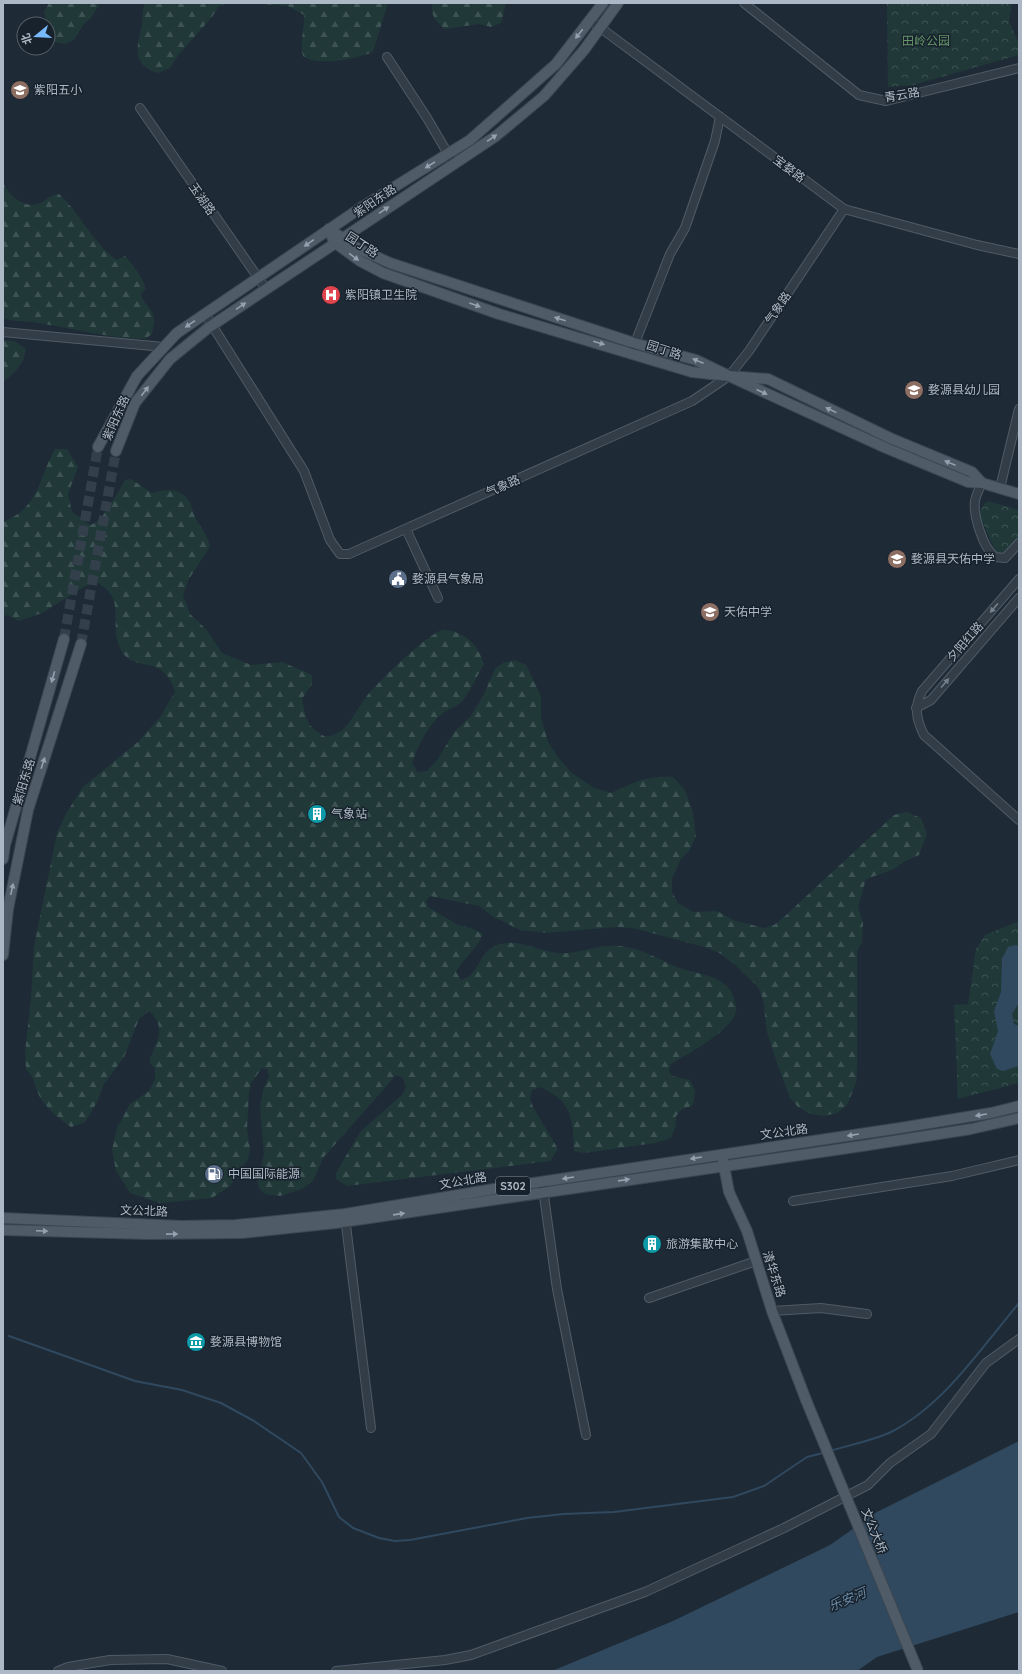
<svg xmlns="http://www.w3.org/2000/svg" width="1022" height="1674" font-family="Quicksand,'Noto Sans SC',sans-serif">
<style>
.forest{fill:url(#forest-firs)}
.park{fill:url(#park-crowns)}
.water{fill:#30495f}
.lines{fill:none;stroke-linecap:round;stroke-linejoin:round}
.stream{stroke:#30495f;stroke-width:2}
.major-tunnel{stroke:#33404c;stroke-width:10;stroke-dasharray:10 5;stroke-linecap:butt}
.minor-casing{stroke:#4f5b66;stroke-width:10}
.major-casing{stroke:#3b4651;stroke-width:12}
.minor{stroke:#323d47;stroke-width:8}
.major{stroke:#4f5c68;stroke-width:10}
.major-bridge-casing{stroke:#3b4651;stroke-width:12;stroke-linecap:butt}
.major-bridge{stroke:#4f5c68;stroke-width:10}
.oneway{fill:#95a1ae}
.oneway2{fill:#75818c}
.labels{text-anchor:middle;stroke-width:3;stroke-linejoin:round;paint-order:stroke}
.shield{fill:#18222c;stroke:#808b97;stroke-width:1}
.shield-label{font-size:11px;font-weight:bold;fill:#acb8c5}
.park-label{font-size:12px;fill:#639669;stroke:#18222c}
.poi-label{font-size:12px;fill:#acb8c5;stroke:#18222c;text-anchor:start}
.street-label{font-size:12px;fill:#acb8c5;stroke:#18222c}
.water-label{font-size:13px;font-style:italic;fill:#6a8caa;stroke:#18222c}
</style>
<defs>
<pattern id="forest-firs" width="22" height="20" patternUnits="userSpaceOnUse"><rect width="22" height="20" fill="#203838"/><path d="M5 1l3.5 6h-7zM16 11l3.5 6h-7z" fill="#3e5353"/></pattern>
<pattern id="park-crowns" width="20" height="18" patternUnits="userSpaceOnUse"><rect width="20" height="18" fill="#203838"/><path d="M2 6a3 3 0 1 1 6 0M12 15a3 3 0 1 1 6 0" fill="none" stroke="#3e5353"/></pattern>
</defs>
<rect width="100%" height="100%" fill="#1e2b37"/>
<!-- forest -->
<g class="forest">
<path d="M49 3H100L91 18 83 25 75 39 65 44 55 42 49 35 44 12Z"/>
<path d="M145 3H227L218 7 212 17 179 54 170 68 158 73C131 65 137 47 142 25 143 18 142 10 145 3Z"/>
<path d="M248 3H388L373 52C357 59 317 67 303 56 299 43 305 28 304 15L288 6Z"/>
<path d="M433 3H506L501 23 491 27 479 24 445 29C437 23 429 14 433 3Z"/>
<path d="M3 182C8 195 25 210 40 203 49 199 46 196 59 194 81 214 92 243 117 260L125 256C134 266 142 276 146 289L141 294C144 305 152 308 154 317 155 322 153 329 152 334L145 339C107 338 71 328 33 322 23 321 13 322 3 318Z"/>
<path d="M3 340 14 341 26 349C24 364 15 373 3 382Z"/>
<path d="M55 449H67L78 467 68 494 72 512 90 525C102 523 118 492 125 480L131 479 152 493C166 489 179 487 189 501 192 505 192 511 194 515 200 528 206 531 210 546L189 579 183 595 190 614 206 629 222 653 251 665 282 662 312 675V684L302 699C306 719 307 728 326 737 349 733 354 712 367 696 378 682 428 633 443 630 448 629 455 632 460 634 473 640 479 650 484 664 477 675 472 689 464 699 459 707 450 707 443 713 428 725 418 745 412 763L418 772 427 771 438 759 454 732 470 717 484 694 495 669 503 663 515 660 526 665 541 696V717L548 742 560 760 572 773 594 788 611 793C634 782 647 775 673 777L685 790 693 812 696 836 689 851 681 859 672 878V892L678 903 693 912 717 911 733 920 764 928 774 925 785 916 894 815 907 812 921 818 927 834 919 855 905 861 892 870 866 879 858 907 863 923 862 942 857 951V1071L856 1083 847 1105 837 1113 824 1116 811 1114 798 1107 790 1098 776 1060 767 1032 763 999 758 987 735 965 721 954 708 948 633 928 616 927 546 933 520 930 492 916 479 906 430 896 426 901 428 907 458 925 471 928 483 934C477 950 463 958 456 972L461 980C484 973 476 945 507 943 522 941 542 952 558 953 578 955 597 944 617 946 641 947 658 960 680 968 694 973 710 974 723 983 728 986 733 993 734 999 735 1003 737 1008 736 1011 730 1033 688 1053 671 1064L669 1071 672 1076 690 1080 695 1091 693 1105 681 1110 676 1116V1125L671 1138 655 1143 584 1153 574 1151C574 1135 573 1113 561 1100 556 1095 547 1091 541 1087L532 1090 530 1098 533 1107 558 1149 550 1161 347 1186 336 1179V1173L360 1132 402 1095 406 1087 403 1078 396 1075 323 1158 313 1181 302 1189 280 1196 265 1194 259 1188 257 1179 264 1155 260 1106 264 1087 269 1076 267 1069 262 1068 251 1083 249 1093 247 1129 250 1149 248 1159 230 1186 212 1198 160 1203 130 1193 116 1171 112 1150 117 1128 130 1104 149 1091 155 1079V1069L149 1062C156 1041 168 1028 149 1011L139 1019 124 1057 104 1084 96 1104 85 1122 71 1127C60 1119 49 1111 41 1099 35 1089 35 1077 26 1069L25 1052 31 999 34 946 57 833 67 812 83 787 139 741 160 717 175 692C163 651 134 675 121 650 107 624 129 599 96 582L84 587 42 613 19 621 7 615 3 617V522C40 507 38 479 55 449Z"/>
</g>
<!-- park -->
<g class="park">
<path d="M887 3H1012L1009 21 1019 44V55L913 85 888 87Z"/>
<path d="M988 501 1019 510V540L1005 555 998 554 995 550 979 514 984 504Z"/>
<path d="M1019 921V1083L958 1099 954 1005 968 1004 976 949 980 943 985 935Z"/>
</g>
<!-- water -->
<g class="water">
<path d="M1015 945 1019 946V1003L1012 1014 1014 1024 1019 1026V1066L1003 1071 997 1069 990 1054 998 1031 994 1011 1001 992 1002 959 1008 947Z"/>
<path d="M1019 1441V1612L877 1657 857 1671H552L673 1621 830 1545 877 1512Z"/>
</g>
<g class="lines">
<!-- stream -->
<g class="stream">
<path d="M9 1336 135 1381 182 1390 221 1403 254 1421 301 1453 322 1482 339 1517 353 1528 379 1538 395 1541 410 1540 527 1518 563 1514 614 1512 733 1497 764 1486 807 1457 823 1453"/>
<path d="M830 1451C849 1445 872 1441 891 1432 944 1405 982 1347 1019 1303"/>
</g>
<!-- major-tunnel -->
<g class="major-tunnel">
<path d="M64 639 98 447"/>
<path d="M81 644 116 451"/>
</g>
<defs>
<g id="minor">
<path d="M744 3 859 95 886 101 1019 68"/>
<path d="M590 20 844 209 977 245 1019 254"/>
<path d="M387 57 427 118 454 164"/>
<path d="M140 108 266 289"/>
<path d="M205 314 304 471 330 540 340 554H349L692 401 729 376 749 351 844 209"/>
<path d="M3 332 164 347"/>
<path d="M633 348 670 254 685 228 715 141 720 117"/>
<path d="M982 483C979 489 976 495 975 501 973 515 983 548 995 557L1005 558 1019 543"/>
<path d="M1000 488 1019 409"/>
<path d="M406 529 438 598"/>
<path d="M1019 579 922 691C914 707 916 719 924 735L1019 820"/>
<path d="M916 708 931 700 1019 598"/>
<path d="M542 1182 557 1289 586 1435"/>
<path d="M793 1201 952 1176 1019 1160"/>
<path d="M345 1217 371 1428"/>
<path d="M649 1298 756 1261"/>
<path d="M772 1311 821 1308 867 1314"/>
<path d="M58 1671 68 1667 110 1660 167 1659 222 1671"/>
<path d="M336 1671 445 1660 471 1655 645 1592 784 1528 868 1485 890 1463 931 1434 986 1363 1019 1339"/>
</g>
<g id="major">
<path d="M329 229 334 242 360 261 383 273 499 314 692 372 729 376 886 448 968 482 982 483 1019 494"/>
<path d="M329 229 357 248 390 263 634 343 696 360 729 376 768 379 890 438 972 472 982 483"/>
<path d="M98 447 137 376 177 333 362 207 470 140 556 64 603 3"/>
<path d="M116 451 135 403 170 359 208 328 496 136 544 96 584 50 618 3"/>
<path d="M3 859 5 845 64 639"/>
<path d="M3 955 8 909 28 810 81 644"/>
<path d="M723 1161 729 1192 747 1231 772 1311 806 1400"/>
<path d="M3 1218 181 1226 236 1225 345 1214 506 1187 900 1128 991 1113 1019 1106"/>
<path d="M3 1230 148 1234 242 1233 336 1223 862 1146 971 1129 1019 1118"/>
</g>
</defs>
<!-- minor casing -->
<use href="#minor" class="minor-casing"/>
<!-- major casing -->
<use href="#major" class="major-casing"/>
<!-- minor -->
<use href="#minor" class="minor"/>
<!-- major -->
<use href="#major" class="major"/>
<defs>
<path id="major-bridge" d="M806 1400 918 1671"/>
</defs>
<!-- major-bridge casing -->
<use href="#major-bridge" class="major-bridge-casing"/>
<!-- major-bridge -->
<use href="#major-bridge" class="major-bridge"/>
</g>
<!-- one-way arrows -->
<defs><path id="oneway-solid" d="M-6-.8H1V-3.2L6.5 0L1 3.2V.8H-6Z"/></defs>
<g class="oneway">
<use href="#oneway-solid" transform="translate(579 34) rotate(128)"/>
<use href="#oneway-solid" transform="translate(492 138) rotate(-35)"/>
<use href="#oneway-solid" transform="translate(430 165) rotate(148)"/>
<use href="#oneway-solid" transform="translate(384 210) rotate(-34)"/>
<use href="#oneway-solid" transform="translate(309 243) rotate(146)"/>
<use href="#oneway-solid" transform="translate(354 257) rotate(36)"/>
<use href="#oneway-solid" transform="translate(475 305) rotate(20)"/>
<use href="#oneway-solid" transform="translate(241 306) rotate(-34)"/>
<use href="#oneway-solid" transform="translate(560 319) rotate(-162)"/>
<use href="#oneway-solid" transform="translate(190 324) rotate(146)"/>
<use href="#oneway-solid" transform="translate(599 343) rotate(16)"/>
<use href="#oneway-solid" transform="translate(698 361) rotate(-158)"/>
<use href="#oneway-solid" transform="translate(145 391) rotate(-52)"/>
<use href="#oneway-solid" transform="translate(762 392) rotate(25)"/>
<use href="#oneway-solid" transform="translate(831 410) rotate(-154)"/>
<use href="#oneway-solid" transform="translate(950 463) rotate(-158)"/>
<use href="#oneway-solid" transform="translate(53 677) rotate(106)"/>
<use href="#oneway-solid" transform="translate(43 763) rotate(-72)"/>
<use href="#oneway-solid" transform="translate(12 889) rotate(-78)"/>
<use href="#oneway-solid" transform="translate(981 1115) rotate(171)"/>
<use href="#oneway-solid" transform="translate(853 1135) rotate(171)"/>
<use href="#oneway-solid" transform="translate(696 1158) rotate(171)"/>
<use href="#oneway-solid" transform="translate(568 1178) rotate(171)"/>
<use href="#oneway-solid" transform="translate(624 1180) rotate(-8)"/>
<use href="#oneway-solid" transform="translate(399 1214) rotate(-8)"/>
<use href="#oneway-solid" transform="translate(42 1231) rotate(2)"/>
<use href="#oneway-solid" transform="translate(172 1234) rotate(-1)"/>
</g>
<g class="oneway2">
<use href="#oneway-solid" transform="translate(994 608) rotate(131)"/>
<use href="#oneway-solid" transform="translate(945 683) rotate(-49)"/>
</g>
<!-- icons -->
<defs>
<symbol id="school-disc" viewBox="-11 -11 22 22"><circle r="9.5" fill="#8d6e63" stroke="#18222c"/><path d="M0-5L7-2L0 1L-7-2ZM-4 1L0 2.5L4 1V4Q0 6-4 4Z" fill="#fff"/></symbol>
<symbol id="hospital-disc" viewBox="-11 -11 22 22"><circle r="9.5" fill="#e0444e" stroke="#18222c"/><path d="M-5-5h3v3.5h4V-5h3V5h-3V1.5h-4V5h-3Z" fill="#fff"/></symbol>
<symbol id="civic-disc" viewBox="-11 -11 22 22"><circle r="9.5" fill="#5c6f8a" stroke="#18222c"/><path d="M-.6-6.5H3V-4.5H.6V-3L4-1V1h2V6H-6V1h2V-1L-.6-3ZM-1.2 2.5V6h2.4V2.5Z" fill="#fff"/></symbol>
<symbol id="building-disc" viewBox="-11 -11 22 22"><circle r="9.5" fill="#0f9aa8" stroke="#18222c"/><path d="M-4-6H4V6H1V3H-1V6H-4ZM-2.5-4.3h1.7v1.8h-1.7ZM.8-4.3h1.7v1.8H.8ZM-2.5-1h1.7V.8h-1.7ZM.8-1h1.7V.8H.8Z" fill="#fff"/></symbol>
<symbol id="fuel-disc" viewBox="-11 -11 22 22"><circle r="9.5" fill="#5c6f8a" stroke="#18222c"/><path d="M-5.5-6h7V0h2V4h1.3V-2.5L3-4.5l.8-.8L6-3V5H2.5V1h-1V6h-7ZM-4.2-4.7v3.2H.2V-4.7Z" fill="#fff"/></symbol>
<symbol id="museum-disc" viewBox="-11 -11 22 22"><circle r="9.5" fill="#0f9aa8" stroke="#18222c"/><path d="M0-6L6-3V-2H-6V-3ZM-5-1h2V3h-2ZM-1-1h2V3h-2ZM3-1h2V3H3ZM-6 4H6V6H-6Z" fill="#fff"/></symbol>
</defs>
<g fill-rule="evenodd">
<use href="#school-disc" x="9" y="79" width="22" height="22"/>
<use href="#hospital-disc" x="320" y="284" width="22" height="22"/>
<use href="#school-disc" x="903" y="379" width="22" height="22"/>
<use href="#school-disc" x="886" y="548" width="22" height="22"/>
<use href="#civic-disc" x="387" y="568" width="22" height="22"/>
<use href="#school-disc" x="699" y="601" width="22" height="22"/>
<use href="#building-disc" x="306" y="803" width="22" height="22"/>
<use href="#fuel-disc" x="203" y="1163" width="22" height="22"/>
<use href="#building-disc" x="641" y="1233" width="22" height="22"/>
<use href="#museum-disc" x="185" y="1331" width="22" height="22"/>
</g>
<g class="labels">
<!-- shield labels -->
<rect class="shield" x="496" y="1177" width="34" height="18" rx="3"/>
<g class="shield-label">
<text x="513" y="1190">S302</text>
</g>
<!-- park labels -->
<g class="park-label">
<text x="926" y="45">田岭公园</text>
</g>
<!-- poi labels -->
<g class="poi-label">
<text x="34" y="94">紫阳五小</text>
<text x="345" y="299">紫阳镇卫生院</text>
<text x="928" y="394">婺源县幼儿园</text>
<text x="911" y="563">婺源县天佑中学</text>
<text x="412" y="583">婺源县气象局</text>
<text x="724" y="616">天佑中学</text>
<text x="331" y="818">气象站</text>
<text x="228" y="1178">中国国际能源</text>
<text x="666" y="1248">旅游集散中心</text>
<text x="210" y="1346">婺源县博物馆</text>
</g>
<!-- street labels -->
<g class="street-label">
<text transform="translate(902 95) rotate(-10)" y="4">青云路</text>
<text transform="translate(789 169) rotate(37)" y="4">宝婺路</text>
<text transform="translate(202 199) rotate(55)" y="4">玉湖路</text>
<text transform="translate(375 201) rotate(-34)" y="4">紫阳东路</text>
<text transform="translate(362 245) rotate(33)" y="4">园丁路</text>
<text transform="translate(778 308) rotate(-56)" y="4">气象路</text>
<text transform="translate(664 350) rotate(18)" y="4">园丁路</text>
<text transform="translate(116 418) rotate(-66)" y="4">紫阳东路</text>
<text transform="translate(503 486) rotate(-24)" y="4">气象路</text>
<text transform="translate(965 642) rotate(-49)" y="4">夕阳红路</text>
<text transform="translate(24 782) rotate(-73)" y="4">紫阳东路</text>
<text transform="translate(784 1132) rotate(-8)" y="4">文公北路</text>
<text transform="translate(463 1181) rotate(-10)" y="4">文公北路</text>
<text transform="translate(144 1211) rotate(2)" y="4">文公北路</text>
<text transform="translate(774 1274) rotate(72)" y="4">清华东路</text>
<text transform="translate(874 1531) rotate(68)" y="4">文公大桥</text>
</g>
<!-- water labels -->
<g class="water-label">
<text transform="translate(847 1599) rotate(-23)" y="5">乐安河</text>
</g>
</g>
<!-- border -->
<rect width="1022" height="1674" fill="none" stroke="#acb8c5" stroke-width="8"/>
<!-- north arrow -->
<g transform="translate(36 36) rotate(252)"><circle r="19" fill="#18222c" stroke="#535e69"/>
<path d="M0-3L7 15L0 10L-7 15Z" fill="#78b9fd"/>
<text y="-6" font-size="11" font-weight="bold" text-anchor="middle" fill="#acb8c5">北</text>
</g>
</svg>
